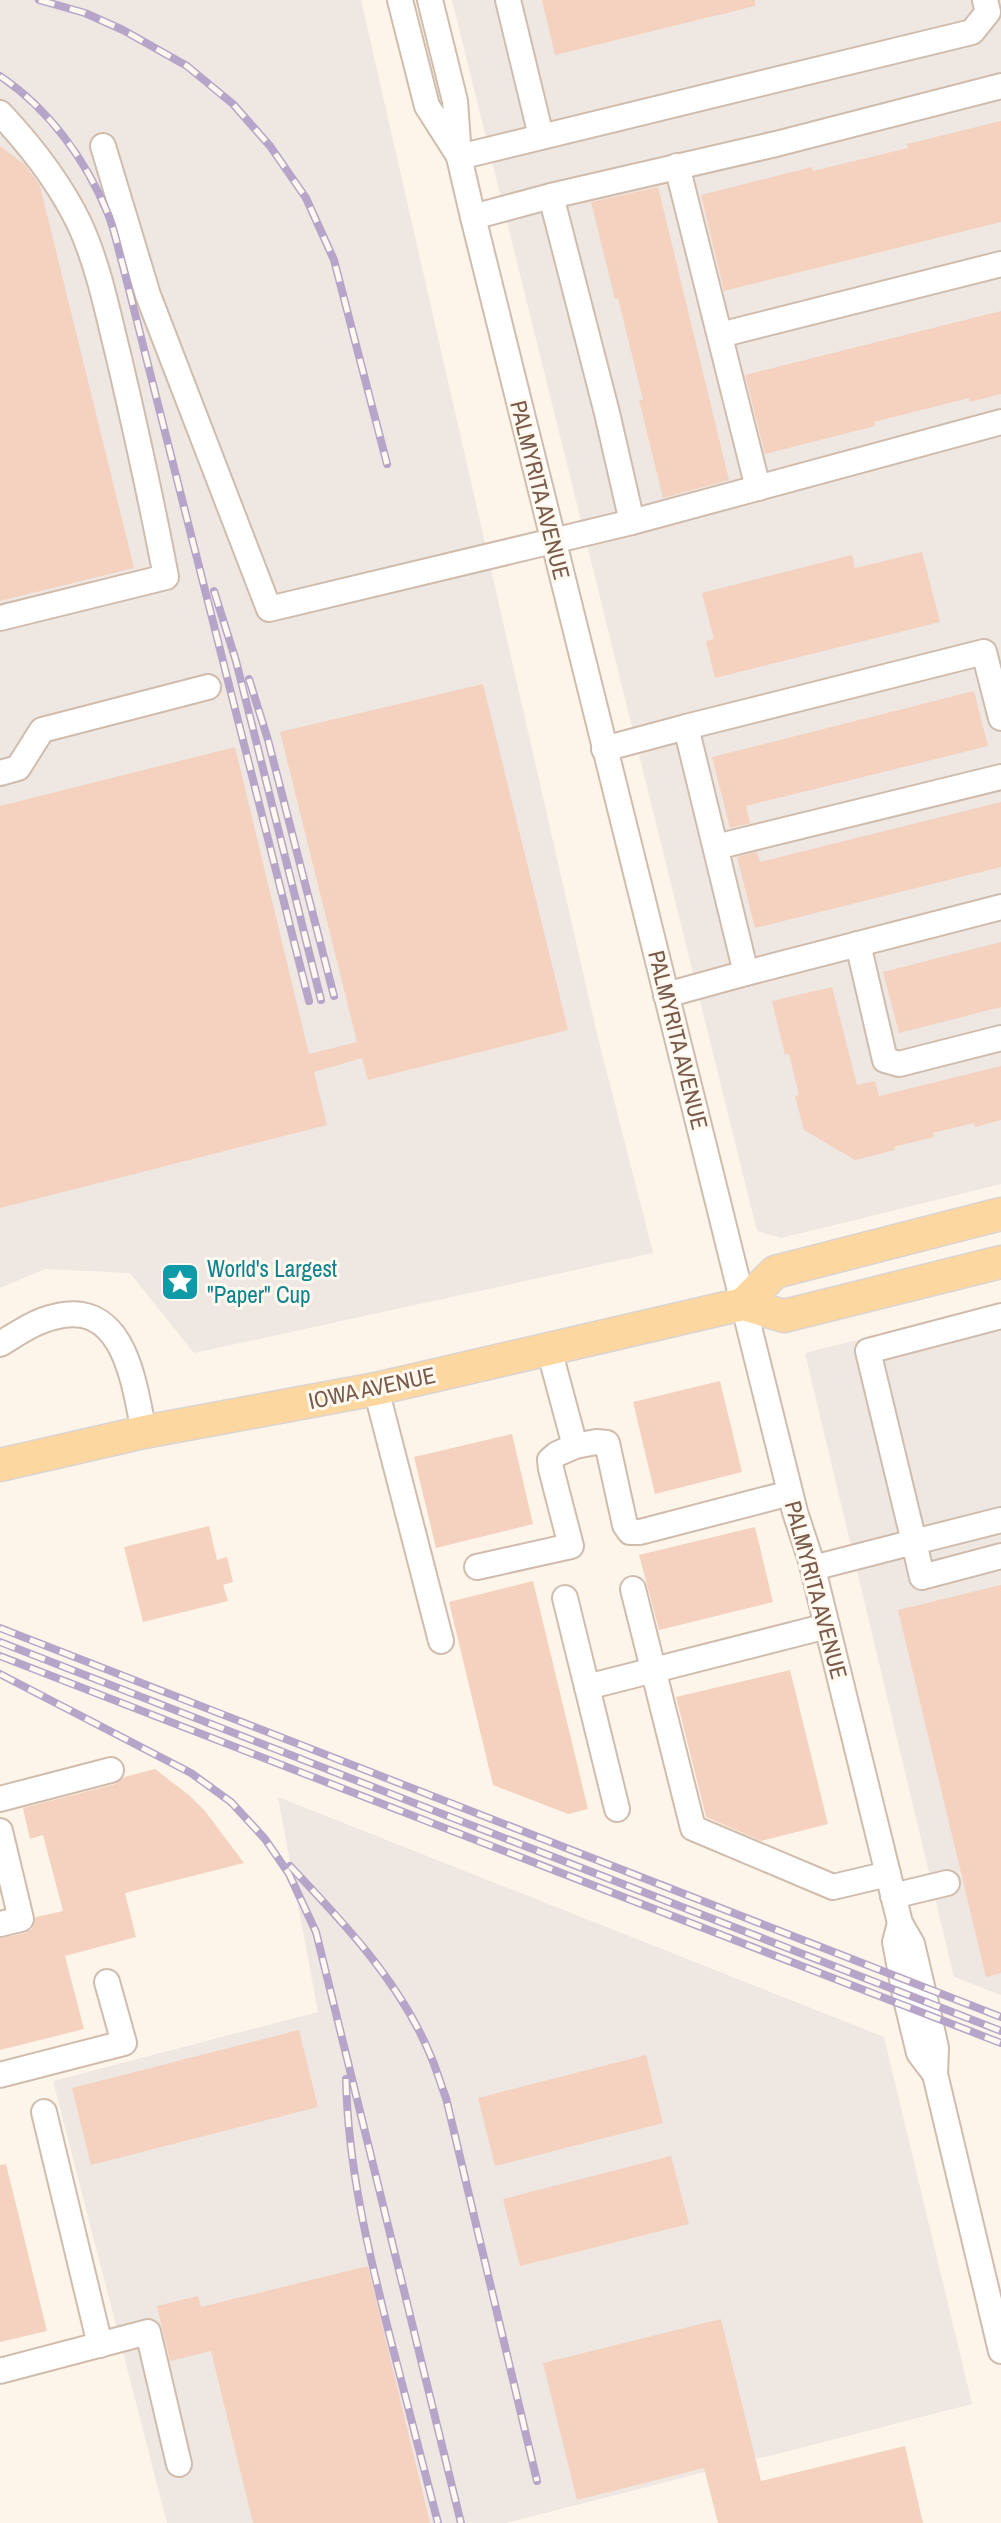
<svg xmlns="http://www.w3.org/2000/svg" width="1001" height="2523" font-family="'Archivo Narrow',sans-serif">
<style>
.industrial{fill:#eee7e2}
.building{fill:#f4d2bf}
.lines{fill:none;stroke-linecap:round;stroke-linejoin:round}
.minor-casing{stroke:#d0bcad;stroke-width:28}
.major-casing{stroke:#dcd4d0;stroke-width:35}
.minor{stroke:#fff;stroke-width:24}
.major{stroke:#fdd7a0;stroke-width:32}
.rail-casing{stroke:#b7a5c9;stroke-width:8}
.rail{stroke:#fff9f0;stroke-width:5;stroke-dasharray:16;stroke-linecap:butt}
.labels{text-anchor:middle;stroke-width:6;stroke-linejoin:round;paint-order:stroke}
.street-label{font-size:23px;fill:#795a4b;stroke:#fff9f0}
.culture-label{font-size:23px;fill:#0d838f;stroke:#fff9f0;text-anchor:start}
</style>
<rect width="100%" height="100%" fill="#fdf5e9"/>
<!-- industrial -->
<g class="industrial">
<path d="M0 0H361L597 1034 653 1253 194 1353 130 1273 45 1269 0 1288Z"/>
<path d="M452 0H1001V1184L781 1238 757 1231Z"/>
<path d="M1001 1305V1995L954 1977 805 1353Z"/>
<path d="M278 1797 884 2037 972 2404 506 2523H167L53 2081 318 2012Z"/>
</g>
<!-- building -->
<g class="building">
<path d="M542 0H755V6L555 55Z"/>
<path d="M1001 121V222L724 291 701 195 812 167 813 171 908 148 907 144Z"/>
<path d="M0 146 25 165 40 186 134 568 0 601Z"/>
<path d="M658 187 729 480 663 498 639 400H643L618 298 615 299 591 202Z"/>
<path d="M1001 311V394L970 402 969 398 874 422 875 426 765 454 745 375Z"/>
<path d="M922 552 940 622 715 678 706 641 714 639 702 593 852 555 855 568Z"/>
<path d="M483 684 568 1030 368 1080 362 1058 314 1072 327 1125 0 1208V806L235 747 309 1054 357 1042 280 732Z"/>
<path d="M974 691 988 746 746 806 750 823 730 828 712 757Z"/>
<path d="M1001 802V867L755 928 737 857 757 852 760 862Z"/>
<path d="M1001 942V1007L899 1033 883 972Z"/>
<path d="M832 987 857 1085 875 1081 879 1096 1001 1066V1120L975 1127 974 1123 933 1133 934 1137 894 1147 895 1150 855 1160 804 1130 795 1096 799 1095 789 1054 785 1055 772 1001Z"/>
<path d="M720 1381 742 1472 655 1494 633 1402Z"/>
<path d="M512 1434 533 1524 436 1548 414 1457Z"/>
<path d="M209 1526 217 1560 227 1557 233 1582 223 1585 228 1601 143 1622 124 1547Z"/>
<path d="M755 1527 773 1602 659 1630 639 1555Z"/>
<path d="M533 1581 588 1809 568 1814 493 1785 449 1602Z"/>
<path d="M1001 1585V1973L986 1977 898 1610Z"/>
<path d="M790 1670 828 1824 761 1841 706 1817 676 1697Z"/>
<path d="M155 1769 190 1796 205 1811 244 1863 125 1893 136 1937 65 1956 84 2029 0 2050V1938L25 1933 32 1929 36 1917 63 1911 43 1835 30 1839 23 1808 115 1784 124 1777Z"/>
<path d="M299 2030 318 2107 91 2165 72 2088Z"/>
<path d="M646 2055 663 2123 495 2166 478 2098Z"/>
<path d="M671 2156 689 2224 520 2266 503 2199Z"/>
<path d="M6 2164 47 2331 0 2342V2165Z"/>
<path d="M368 2266 430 2523H253L211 2351 170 2361 157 2306 198 2296 201 2307Z"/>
<path d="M721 2319 761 2481 905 2446 923 2523H718L704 2468 577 2500 543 2363Z"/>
</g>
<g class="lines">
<defs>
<g id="minor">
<path d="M400 0 427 106 457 153"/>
<path d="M430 0 455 101 459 157 473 217 795 1512 811 1561 900 1923 912 1944 929 2016 936 2048 935 2074 1001 2351"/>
<path d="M508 0 541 136"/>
<path d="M0 113C32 147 60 183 80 225 99 267 108 314 119 358 136 431 152 503 166 577L0 618"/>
<path d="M103 146 148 295 269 609 632 522 1001 422"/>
<path d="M459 157 972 32 988 12 985 0"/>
<path d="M677 166 758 488"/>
<path d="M551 196 607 413 632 522"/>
<path d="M473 217 551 196 776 144 1001 86"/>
<path d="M720 335 1001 264"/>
<path d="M686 727 984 652 1001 718"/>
<path d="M604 749 686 727 746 973 666 995"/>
<path d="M0 773 18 768 42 730 208 687"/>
<path d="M716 847 1001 777"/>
<path d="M858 944 885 1060 899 1064 1001 1038"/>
<path d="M746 973 1001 907"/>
<path d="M1001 1316 868 1351 914 1542 1001 1520"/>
<path d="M0 1344C17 1334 35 1321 54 1317 125 1298 134 1384 144 1432"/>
<path d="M549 1349 575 1446 596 1442 607 1443 625 1525 630 1532H640L790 1493"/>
<path d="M376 1389 441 1641"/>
<path d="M477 1567 571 1546 551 1469 550 1460 557 1454 575 1446"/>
<path d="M813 1568 914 1542 922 1577 1001 1556"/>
<path d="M633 1589 693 1828 833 1887 888 1874"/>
<path d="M565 1598 587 1687"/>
<path d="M0 1799 111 1770"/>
<path d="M617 1809 587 1687 827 1626"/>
<path d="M0 1831 21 1919 0 1924"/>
<path d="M893 1896 947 1883"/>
<path d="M900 1923 895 1942 905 1995 919 2053 935 2074"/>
<path d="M0 2075 124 2043 107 1982"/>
<path d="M44 2112 100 2345"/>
<path d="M0 2371 148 2332 179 2464"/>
</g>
<g id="major">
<path d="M743 1304 775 1272 1001 1214"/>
<path d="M0 1465 144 1432 376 1389 743 1304 784 1316 1001 1262"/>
</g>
</defs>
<!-- minor casing -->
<use href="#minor" class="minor-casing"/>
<!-- major casing -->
<use href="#major" class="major-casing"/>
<!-- minor -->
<use href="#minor" class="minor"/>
<!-- major -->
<use href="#major" class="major"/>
<defs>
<g id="rail">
<path d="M39 0 85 13 123 30 187 66 233 104 270 146 306 198 334 260 387 464"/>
<path d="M0 76C49 109 86 160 108 214 115 231 118 249 123 266L309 1001"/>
<path d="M214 591 236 661 321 1000"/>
<path d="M249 679 268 740 334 996"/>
<path d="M0 1628 1001 2017"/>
<path d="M0 1642 1001 2031"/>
<path d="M0 1656 1001 2043"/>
<path d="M0 1674 191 1773 231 1802 265 1839 289 1874 316 1932 461 2523"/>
<path d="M290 1866C343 1922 399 1981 429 2052 436 2067 440 2083 446 2098L537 2481"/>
<path d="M346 2079C348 2169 369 2254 391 2341 407 2402 422 2462 438 2523"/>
</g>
</defs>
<!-- rail casing -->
<use href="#rail" class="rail-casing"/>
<!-- rail -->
<use href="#rail" class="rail"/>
</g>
<!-- icons -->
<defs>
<symbol id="sight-square" viewBox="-11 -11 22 22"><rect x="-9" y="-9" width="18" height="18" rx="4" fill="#0f9aa8" stroke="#fff9f0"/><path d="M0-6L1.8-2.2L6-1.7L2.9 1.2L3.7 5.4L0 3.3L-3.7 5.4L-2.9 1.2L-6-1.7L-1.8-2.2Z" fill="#fff"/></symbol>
</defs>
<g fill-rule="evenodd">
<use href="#sight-square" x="158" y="1260" width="44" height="44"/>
</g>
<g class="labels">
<!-- street labels -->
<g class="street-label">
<text transform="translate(540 490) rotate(76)" y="8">PALMYRITA AVENUE</text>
<text transform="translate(678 1040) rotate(76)" y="8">PALMYRITA AVENUE</text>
<text transform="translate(372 1388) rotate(-12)" y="8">IOWA AVENUE</text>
<text transform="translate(816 1590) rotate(75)" y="8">PALMYRITA AVENUE</text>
</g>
<!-- culture labels -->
<g class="culture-label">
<text x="207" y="1277">World's Largest<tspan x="207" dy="26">"Paper" Cup</tspan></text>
</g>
</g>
</svg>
